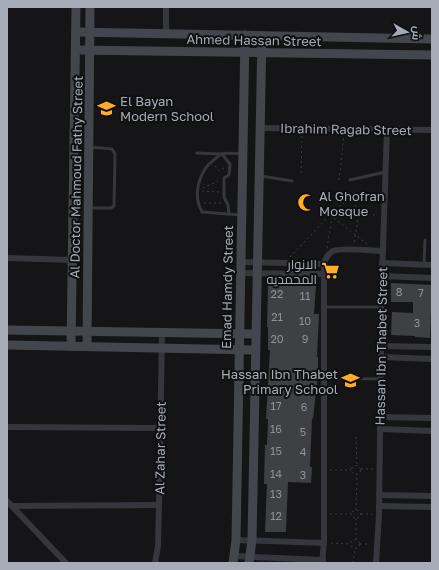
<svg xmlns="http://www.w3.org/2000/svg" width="439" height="570" font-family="'Golos Text',Cairo,sans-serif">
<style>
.building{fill:#3e4044}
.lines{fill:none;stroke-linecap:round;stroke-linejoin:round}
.path{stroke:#3b3e43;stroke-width:1;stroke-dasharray:2 3;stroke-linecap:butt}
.lane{stroke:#35373c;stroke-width:3}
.street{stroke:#35373c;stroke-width:6}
.secondary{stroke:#43464c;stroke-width:9}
.labels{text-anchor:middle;stroke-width:4;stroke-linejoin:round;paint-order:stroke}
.number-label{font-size:11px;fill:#8b919b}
.street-label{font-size:13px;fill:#a5acb8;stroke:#101012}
.poi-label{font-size:13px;fill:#a5acb8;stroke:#101012;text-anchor:start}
</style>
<rect width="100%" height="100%" fill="#151517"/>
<!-- building -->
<g class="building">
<path d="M391 283 432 285 430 338 415 337V336L391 335 392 312 413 313V302H391Z"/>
<path d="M297 284 316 285 314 314H319L317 357H318V374L313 419 312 418 310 467H312L311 483 288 482 286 532H265L267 484H264L265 445H267L268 419H266L270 350H268V327H267L268 285 297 286Z"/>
</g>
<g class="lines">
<!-- path -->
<g class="path">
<path d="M215 166 219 171 224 168"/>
<path d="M301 173 302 135"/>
<path d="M339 180 344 135"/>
<path d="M203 188 218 181"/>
<path d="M202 191 219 192"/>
<path d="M354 202 368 194"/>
<path d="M204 203H221"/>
<path d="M333 213 377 215"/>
<path d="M330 215 367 244"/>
<path d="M327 248 332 217"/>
<path d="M290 257 330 215 351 197C361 211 357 227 354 243"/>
<path d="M356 437 357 465"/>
<circle cx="356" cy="470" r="4.5"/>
<path d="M361 469H374"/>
<path d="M330 470H351"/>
<path d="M356 510 357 474"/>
<path d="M330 514H352L353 517 356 519 359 517 361 514 359 511 356 510 353 511 352 514"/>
<path d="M361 514H372"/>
<circle cx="355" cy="544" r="4.5"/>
<path d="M356 540V519"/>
<path d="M331 543 350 544"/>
<path d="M360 544H370"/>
<path d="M353 563 355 549"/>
</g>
<!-- lane -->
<g class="lane">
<path d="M90 147 112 149 115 154 114 206 111 208H90"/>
<path d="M197 153 222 154 230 164 229 175 224 178V197L228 205 229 214"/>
<path d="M241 154C236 154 228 152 222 154 220 154 217 157 215 159 199 170 192 195 202 212L241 215"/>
<path d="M261 176 292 181"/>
<path d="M350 180 385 172"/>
<path d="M424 265 425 240"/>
<path d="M324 307H382"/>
<path d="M324 378 381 379"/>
</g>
<!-- street -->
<g class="street">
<path d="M166 34V7"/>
<path d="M260 128 432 130"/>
<path d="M7 258 72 260"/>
<path d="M241 262 324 264"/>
<path d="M382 263 432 265"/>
<path d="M240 273 323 274"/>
<path d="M382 276 432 278"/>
<path d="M381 346 432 347"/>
<path d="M381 357 432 359"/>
<path d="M380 417 432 418"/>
<path d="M7 427 161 428"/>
<path d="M380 429 432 431"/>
<path d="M379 495 432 496"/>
<path d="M7 501 66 563"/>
<path d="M12 506 159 505"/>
<path d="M379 506 432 507"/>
<path d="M236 540 324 543"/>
<path d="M234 556 323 560"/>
<path d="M155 563 158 546 159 505 162 332"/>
<path d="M322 563 324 543V264C325 259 328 254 333 251 343 247 371 251 383 251"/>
<path d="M376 563 379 515 382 276 387 129"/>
</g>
<!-- secondary -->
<g class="secondary">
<path d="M76 32 432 39"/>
<path d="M76 50 432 55"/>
<path d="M7 330 256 334"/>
<path d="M7 345 255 350"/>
<path d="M71 346 76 7"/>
<path d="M87 346 90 7"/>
<path d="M233 563 236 540 245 35"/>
<path d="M249 563 252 540 262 36"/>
</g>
</g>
<!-- icons -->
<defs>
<symbol id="school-bare" viewBox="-9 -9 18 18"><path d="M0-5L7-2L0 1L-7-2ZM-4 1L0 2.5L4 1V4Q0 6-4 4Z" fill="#ffad24" stroke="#101012" stroke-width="2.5" paint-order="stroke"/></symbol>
<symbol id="mosque-bare" viewBox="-9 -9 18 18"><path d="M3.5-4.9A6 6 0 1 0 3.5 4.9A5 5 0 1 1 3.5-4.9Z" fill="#ffad24" stroke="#101012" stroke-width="2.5" paint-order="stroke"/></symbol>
<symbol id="supermarket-bare" viewBox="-9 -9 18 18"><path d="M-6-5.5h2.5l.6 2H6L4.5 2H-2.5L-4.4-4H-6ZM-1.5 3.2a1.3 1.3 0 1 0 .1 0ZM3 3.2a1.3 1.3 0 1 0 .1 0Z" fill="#ffad24" stroke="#101012" stroke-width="2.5" paint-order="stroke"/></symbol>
</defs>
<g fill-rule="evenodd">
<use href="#school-bare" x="94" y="96" width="25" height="25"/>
<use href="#mosque-bare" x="294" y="190" width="25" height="25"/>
<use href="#supermarket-bare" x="318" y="258" width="25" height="25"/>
<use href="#school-bare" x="338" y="368" width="25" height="25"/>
</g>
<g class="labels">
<!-- number labels -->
<g class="number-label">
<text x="399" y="296">8</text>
<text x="421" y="297">7</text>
<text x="277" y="298">22</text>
<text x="305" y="300">11</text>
<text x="277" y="321">21</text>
<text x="305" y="325">10</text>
<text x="417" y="327">3</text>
<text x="277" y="343">20</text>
<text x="305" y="343">9</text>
<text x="276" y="410">17</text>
<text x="304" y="411">6</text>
<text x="276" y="433">16</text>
<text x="303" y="436">5</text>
<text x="276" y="455">15</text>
<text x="303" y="456">4</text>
<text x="276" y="478">14</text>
<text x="303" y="479">3</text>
<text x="276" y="498">13</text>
<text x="276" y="520">12</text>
</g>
<!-- street labels -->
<g class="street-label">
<text transform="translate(254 40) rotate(1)" y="5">Ahmed Hassan Street</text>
<text transform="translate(346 129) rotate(1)" y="5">Ibrahim Ragab Street</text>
<text transform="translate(76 177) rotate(-89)" y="5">Al Doctor Mahmoud Fathy Street</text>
<text transform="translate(227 287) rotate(-89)" y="5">Emad Hamdy Street</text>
<text transform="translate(381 346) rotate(-89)" y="5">Hassan Ibn Thabet Street</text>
<text transform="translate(160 448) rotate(-89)" y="5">Al Zahar Street</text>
</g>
<!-- poi labels -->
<g class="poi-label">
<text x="120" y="106">El Bayan<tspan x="120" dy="15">Modern School</tspan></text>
<text x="319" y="201">Al Ghofran<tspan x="319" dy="15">Mosque</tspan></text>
<text x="317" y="269" text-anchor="end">الانوار<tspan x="317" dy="15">المحمديه</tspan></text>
<text x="338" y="379" text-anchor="end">Hassan Ibn Thabet<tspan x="338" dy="15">Primary School</tspan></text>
</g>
</g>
<!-- border -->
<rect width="439" height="570" fill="none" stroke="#a5acb8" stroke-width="16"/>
<!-- north arrow -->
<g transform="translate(407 32) rotate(98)" stroke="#101012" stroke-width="3" paint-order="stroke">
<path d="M0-3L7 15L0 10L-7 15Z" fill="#a5acb8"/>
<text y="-6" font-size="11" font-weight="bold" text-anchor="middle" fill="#a5acb8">ش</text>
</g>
</svg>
